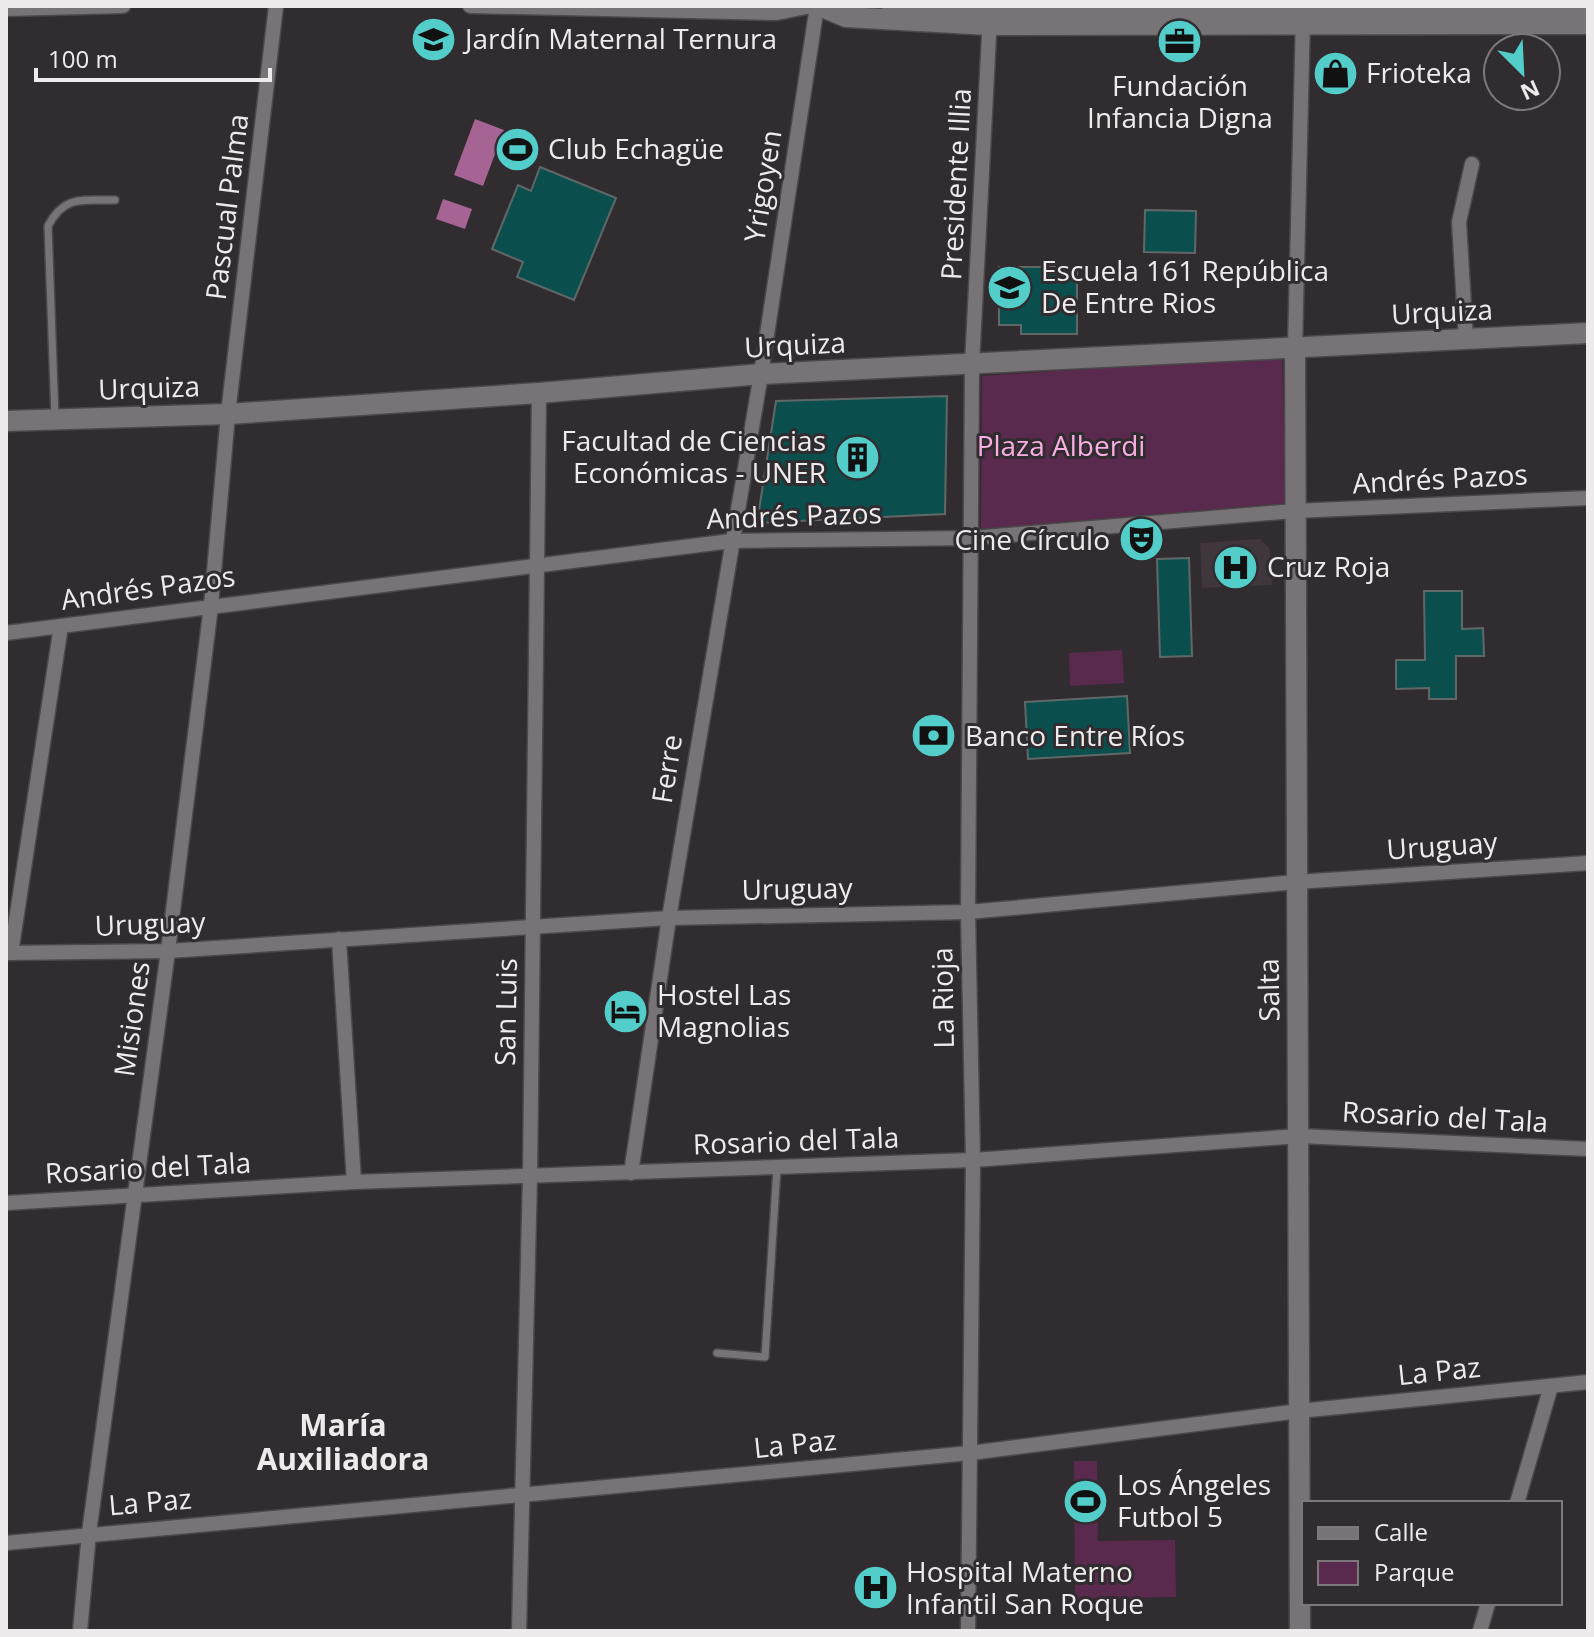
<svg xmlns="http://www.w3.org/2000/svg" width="1594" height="1637" font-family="'Open Sans',sans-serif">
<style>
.built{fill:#40363d}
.green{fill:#592a4d}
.water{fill:#a66494}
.building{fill:#0a4f4e;stroke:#606867;stroke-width:2}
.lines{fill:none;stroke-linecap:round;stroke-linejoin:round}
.lane-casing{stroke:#4c484a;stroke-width:10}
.street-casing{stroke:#4c484a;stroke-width:17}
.secondary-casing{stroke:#4c484a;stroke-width:23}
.lane{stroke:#787376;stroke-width:7}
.street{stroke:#787376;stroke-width:14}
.secondary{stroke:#787376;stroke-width:20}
.labels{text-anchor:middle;stroke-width:6;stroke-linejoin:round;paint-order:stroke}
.poi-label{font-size:28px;fill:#eeebed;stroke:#312c2f;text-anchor:start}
.street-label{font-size:28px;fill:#eeebed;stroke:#312c2f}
.park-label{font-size:28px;fill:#f8aee3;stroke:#312c2f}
.neighbourhood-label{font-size:30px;font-weight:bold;fill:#eeebed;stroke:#312c2f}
</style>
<rect width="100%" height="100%" fill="#312c2f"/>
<!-- built -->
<path class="built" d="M1260 539 1270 549 1272 585 1202 588 1200 543Z"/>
<!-- green -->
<g class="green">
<path d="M1282 356 1286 503 981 529 982 376Z"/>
<path d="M1122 650 1124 683 1070 686 1069 653Z"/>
<path d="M1074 1461H1097L1098 1541 1175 1540 1176 1597 1075 1599Z"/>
</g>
<!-- water -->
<g class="water">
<path d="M475 119 504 130 483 186 454 175Z"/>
<path d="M443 199 472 209 465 229 436 219Z"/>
</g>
<!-- building -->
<g class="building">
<path d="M540 167 616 198 574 300 517 277 523 262 492 249 518 185 531 191Z"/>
<path d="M1145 210 1196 211 1195 253 1144 252Z"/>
<path d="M999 267H1077V334H1021V325H999Z"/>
<path d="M947 396 945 514 757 523 776 401Z"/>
<path d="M1189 558 1192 656 1160 657 1157 559Z"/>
<path d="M1424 591H1462V629L1483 628 1484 656H1456V699H1429V688L1396 689V660H1425Z"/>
<path d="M1127 696 1130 753 1028 759 1025 702Z"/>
</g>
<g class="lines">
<defs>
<g id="lane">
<path d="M55 417 48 226C65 194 83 201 115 200"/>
<path d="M717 1353 765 1357 777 1168"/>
</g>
<g id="street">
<path d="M470 6 777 13 811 6"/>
<path d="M6 9 123 6"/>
<path d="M1466 339 1459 222 1472 164"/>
<path d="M1295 348 1303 17"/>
<path d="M6 633 731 541 972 538 1294 511 1588 498"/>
<path d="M339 939 354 1182"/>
<path d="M6 953 168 951 669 918 968 912 1296 882 1588 863"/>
<path d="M11 953 61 626"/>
<path d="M631 1173 669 918 761 374 817 6"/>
<path d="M6 1203 354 1182 973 1160 1299 1136 1588 1149"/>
<path d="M1517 1503 1551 1386"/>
<path d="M6 1543 970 1453 1299 1411 1588 1382"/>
<path d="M80 1631 89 1533 168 951 211 606 228 414 276 6"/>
<path d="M519 1631 530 1176 539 393"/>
<path d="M968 1631 973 1160 968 912 972 364 990 16"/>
<path d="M1480 1631 1488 1603"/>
</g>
<g id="secondary">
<path d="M820 6 846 17 990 25 1588 24"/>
<path d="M892 7 1588 8"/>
<path d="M1295 348 1300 1631"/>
<path d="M6 421 228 414 539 393 761 374 1588 333"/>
</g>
</defs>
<!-- lane casing -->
<use href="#lane" class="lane-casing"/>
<!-- street casing -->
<use href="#street" class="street-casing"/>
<!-- secondary casing -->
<use href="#secondary" class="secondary-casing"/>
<!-- lane -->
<use href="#lane" class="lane"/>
<!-- street -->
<use href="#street" class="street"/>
<!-- secondary -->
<use href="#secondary" class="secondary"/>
</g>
<!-- icons -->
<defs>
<symbol id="school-disc" viewBox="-11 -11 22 22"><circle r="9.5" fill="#53cdca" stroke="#312c2f"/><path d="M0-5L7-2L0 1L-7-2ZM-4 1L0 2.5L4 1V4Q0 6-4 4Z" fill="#111"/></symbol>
<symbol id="office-disc" viewBox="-11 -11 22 22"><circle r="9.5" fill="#53cdca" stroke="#312c2f"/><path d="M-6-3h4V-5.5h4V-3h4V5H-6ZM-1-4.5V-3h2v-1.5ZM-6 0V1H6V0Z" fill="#111"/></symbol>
<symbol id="shop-disc" viewBox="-11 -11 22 22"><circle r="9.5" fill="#53cdca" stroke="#312c2f"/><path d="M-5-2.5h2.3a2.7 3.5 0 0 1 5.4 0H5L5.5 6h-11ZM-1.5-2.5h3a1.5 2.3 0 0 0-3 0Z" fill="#111"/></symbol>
<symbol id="stadium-disc" viewBox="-11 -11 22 22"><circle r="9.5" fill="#53cdca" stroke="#312c2f"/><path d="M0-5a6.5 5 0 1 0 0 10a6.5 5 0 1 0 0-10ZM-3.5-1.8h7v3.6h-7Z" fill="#111"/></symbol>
<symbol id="building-disc" viewBox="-11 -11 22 22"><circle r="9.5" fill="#53cdca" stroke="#312c2f"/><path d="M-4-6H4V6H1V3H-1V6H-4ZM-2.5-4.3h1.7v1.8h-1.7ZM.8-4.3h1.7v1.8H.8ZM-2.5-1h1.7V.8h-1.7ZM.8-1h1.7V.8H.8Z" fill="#111"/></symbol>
<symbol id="theatre-disc" viewBox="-11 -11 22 22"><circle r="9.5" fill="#53cdca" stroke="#312c2f"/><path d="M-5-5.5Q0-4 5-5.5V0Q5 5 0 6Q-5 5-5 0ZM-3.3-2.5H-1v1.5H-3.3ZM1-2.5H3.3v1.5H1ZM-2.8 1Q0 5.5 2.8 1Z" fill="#111"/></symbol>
<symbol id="hospital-disc" viewBox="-11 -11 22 22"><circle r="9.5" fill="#53cdca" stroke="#312c2f"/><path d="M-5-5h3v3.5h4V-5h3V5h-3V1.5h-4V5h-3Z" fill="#111"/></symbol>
<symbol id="bank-disc" viewBox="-11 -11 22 22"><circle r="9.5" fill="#53cdca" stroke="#312c2f"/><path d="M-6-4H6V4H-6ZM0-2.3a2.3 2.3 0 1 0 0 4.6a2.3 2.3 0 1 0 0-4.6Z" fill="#111"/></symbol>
<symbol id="hotel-disc" viewBox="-11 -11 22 22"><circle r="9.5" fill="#53cdca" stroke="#312c2f"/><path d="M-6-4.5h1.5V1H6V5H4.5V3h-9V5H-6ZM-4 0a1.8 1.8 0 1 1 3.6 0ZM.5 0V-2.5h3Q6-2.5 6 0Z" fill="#111"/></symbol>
</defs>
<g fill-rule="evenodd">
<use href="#school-disc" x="408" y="14" width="51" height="51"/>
<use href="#office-disc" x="1154" y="16" width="51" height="51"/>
<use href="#shop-disc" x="1310" y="48" width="51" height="51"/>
<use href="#stadium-disc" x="492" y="124" width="51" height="51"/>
<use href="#school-disc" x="984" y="262" width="51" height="51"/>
<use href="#building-disc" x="832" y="432" width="51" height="51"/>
<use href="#theatre-disc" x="1116" y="514" width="51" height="51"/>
<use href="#hospital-disc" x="1210" y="542" width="51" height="51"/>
<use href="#bank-disc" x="908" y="710" width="51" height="51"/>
<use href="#hotel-disc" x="600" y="986" width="51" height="51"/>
<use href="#stadium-disc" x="1060" y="1476" width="51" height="51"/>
<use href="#hospital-disc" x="850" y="1562" width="51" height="51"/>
</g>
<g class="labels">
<!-- poi labels -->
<g class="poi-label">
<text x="465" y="49">Jardín Maternal Ternura</text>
<text x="1366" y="83">Frioteka</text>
<text x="1180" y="96" text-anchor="middle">Fundación<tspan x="1180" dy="32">Infancia Digna</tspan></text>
<text x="548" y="159">Club Echagüe</text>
<text x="1041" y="281">Escuela 161 República<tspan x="1041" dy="32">De Entre Rios</tspan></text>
<text x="826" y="451" text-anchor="end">Facultad de Ciencias<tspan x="826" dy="32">Económicas - UNER</tspan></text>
<text x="1110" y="550" text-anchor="end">Cine Círculo</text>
<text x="1267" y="577">Cruz Roja</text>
<text x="965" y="746">Banco Entre Ríos</text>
<text x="657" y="1005">Hostel Las<tspan x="657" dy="32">Magnolias</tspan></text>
<text x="1117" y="1495">Los Ángeles<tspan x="1117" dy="32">Futbol 5</tspan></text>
<text x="906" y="1582">Hospital Materno<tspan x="906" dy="32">Infantil San Roque</tspan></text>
</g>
<!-- street labels -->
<g class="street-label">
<text transform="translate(956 184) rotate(-87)" y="10">Presidente Illia</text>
<text transform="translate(763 186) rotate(-81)" y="10">Yrigoyen</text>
<text transform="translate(227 207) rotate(-83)" y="10">Pascual Palma</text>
<text transform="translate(1442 312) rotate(-3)" y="10">Urquiza</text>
<text transform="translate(795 345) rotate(-3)" y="10">Urquiza</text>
<text transform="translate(149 388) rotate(-2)" y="10">Urquiza</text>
<text transform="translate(1440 479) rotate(-3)" y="10">Andrés Pazos</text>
<text transform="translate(794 516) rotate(-2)" y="10">Andrés Pazos</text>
<text transform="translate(148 588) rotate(-8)" y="10">Andrés Pazos</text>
<text transform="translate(667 769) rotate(-81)" y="10">Ferre</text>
<text transform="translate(1442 846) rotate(-4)" y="10">Uruguay</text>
<text transform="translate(797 889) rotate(-1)" y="10">Uruguay</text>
<text transform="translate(150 924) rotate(-2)" y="10">Uruguay</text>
<text transform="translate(1269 990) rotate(-91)" y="10">Salta</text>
<text transform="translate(943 998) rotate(-91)" y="10">La Rioja</text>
<text transform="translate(506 1012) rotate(-89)" y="10">San Luis</text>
<text transform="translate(132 1019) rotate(-82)" y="10">Misiones</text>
<text transform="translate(1445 1117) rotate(3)" y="10">Rosario del Tala</text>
<text transform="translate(796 1141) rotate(-2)" y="10">Rosario del Tala</text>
<text transform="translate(148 1168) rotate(-3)" y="10">Rosario del Tala</text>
<text transform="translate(1439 1371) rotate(-6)" y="10">La Paz</text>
<text transform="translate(795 1444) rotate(-6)" y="10">La Paz</text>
<text transform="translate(150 1502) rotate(-5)" y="10">La Paz</text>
</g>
<!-- park labels -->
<g class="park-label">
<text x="1061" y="456">Plaza Alberdi</text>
</g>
<!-- neighbourhood labels -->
<g class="neighbourhood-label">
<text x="343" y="1436">María<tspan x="343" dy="34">Auxiliadora</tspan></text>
</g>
</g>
<!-- border -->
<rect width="1594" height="1637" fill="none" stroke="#eeebed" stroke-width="16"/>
<!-- legend -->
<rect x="1302" y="1501" width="260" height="104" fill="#312c2f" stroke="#7d787b" stroke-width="2"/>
<rect x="1318" y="1527" width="40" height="12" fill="#787376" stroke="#7d787b" stroke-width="2"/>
<text x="1374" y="1541" font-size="24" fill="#eeebed">Calle</text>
<rect x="1318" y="1561" width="40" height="24" fill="#592a4d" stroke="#7d787b" stroke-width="2"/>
<text x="1374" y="1581" font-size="24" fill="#eeebed">Parque</text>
<!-- north arrow -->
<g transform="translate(1522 72) rotate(156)"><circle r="38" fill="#312c2f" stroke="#7d787b" stroke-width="2"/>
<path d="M0-6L14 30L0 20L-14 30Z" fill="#53cdca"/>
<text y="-12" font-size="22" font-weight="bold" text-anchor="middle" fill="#eeebed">N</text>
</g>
<!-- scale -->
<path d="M36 68v12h234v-12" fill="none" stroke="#eeebed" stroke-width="4"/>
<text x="48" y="68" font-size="24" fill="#eeebed" stroke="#312c2f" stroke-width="6" paint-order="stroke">100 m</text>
</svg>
